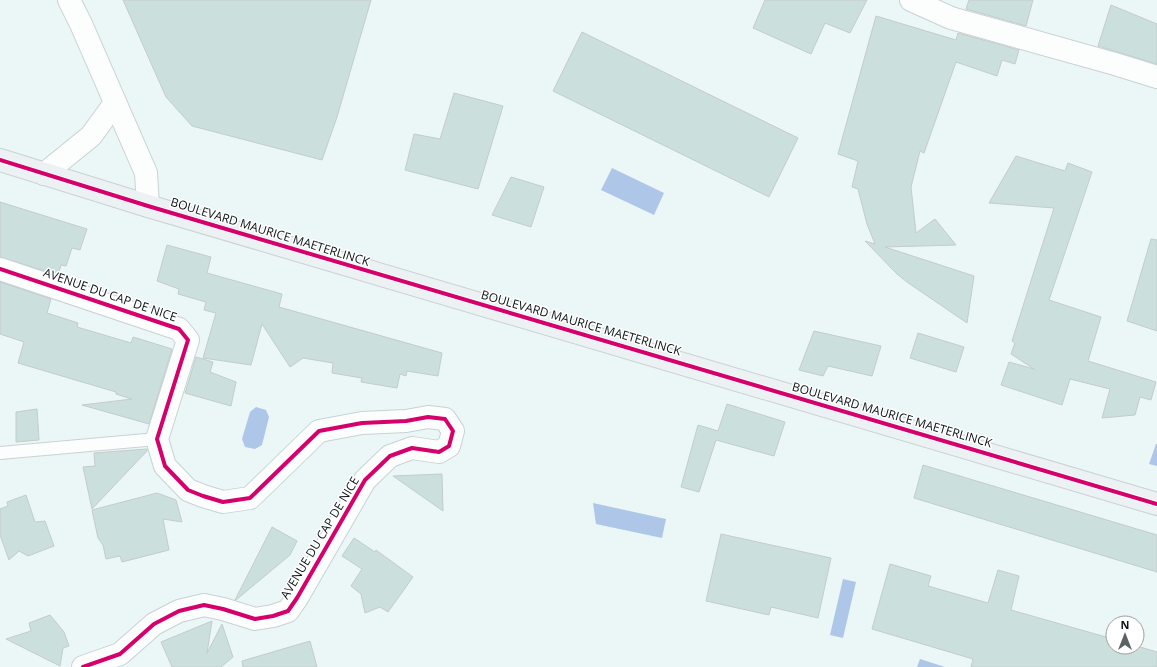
<svg xmlns="http://www.w3.org/2000/svg" width="1157" height="667" font-family="'Open Sans',sans-serif">
<style>
.water{fill:#aec6e8}
.building{fill:#cbdfdd;stroke:#c4cccc}
.lines{fill:none;stroke-linecap:round;stroke-linejoin:round}
.service-casing{stroke:#c9d2d3;stroke-width:14}
.minor-casing{stroke:#c9d2d3;stroke-width:24}
.tertiary-casing{stroke:#c9d2d3;stroke-width:24}
.secondary-casing{stroke:#c9d2d3;stroke-width:24}
.service{stroke:#fcfefe;stroke-width:12}
.minor{stroke:#fcfefe;stroke-width:22}
.tertiary{stroke:#fcfefe;stroke-width:22}
.secondary{stroke:#ecf1f3;stroke-width:22}
.cycleway-casing{stroke:#fff;stroke-width:6}
.cycleway{stroke:#d6006c;stroke-width:4}
.labels{text-anchor:middle;stroke-width:3;stroke-linejoin:round;paint-order:stroke}
.street-label{font-size:12px;fill:#0c1314;stroke:#fff}
</style>
<rect width="100%" height="100%" fill="#ebf6f7"/>
<!-- water -->
<g class="water">
<path d="M612 168 664 193 654 215 601 190Z"/>
<path d="M256 407 266 410 269 417 262 445 255 449 245 447 242 439 250 412Z"/>
<path d="M1156 444H1157V466L1149 464Z"/>
<path d="M593 503 666 519 662 538 596 524Z"/>
<path d="M843 579 856 582 843 638 830 635Z"/>
<path d="M920 659 945 667H917Z"/>
</g>
<!-- building -->
<g class="building">
<path d="M123 0H371L337 117 322 160 192 126 166 97Z"/>
<path d="M765 0H867L850 33 825 23 811 54 753 28Z"/>
<path d="M969 0H1033L1026 26 966 9Z"/>
<path d="M1111 5 1157 24V64L1098 46Z"/>
<path d="M876 16 956 40 958 33 1019 50 1015 64 1002 60 997 76 956 62 924 153 920 151 911 187 916 233 935 219 956 245 885 247 974 276 967 323 907 282 897 274 865 241 875 244 867 224 858 189 852 187 858 161 838 154Z"/>
<path d="M582 32 798 138 769 197 553 91Z"/>
<path d="M454 93 503 106 478 189 405 170 414 134 440 139Z"/>
<path d="M1016 156 1065 171 1068 163 1092 172 1049 300 1101 317 1088 361 1156 382 1151 400 1140 397 1135 415 1102 418 1110 389 1070 379 1062 405 1001 385 1009 362 1034 369 1011 354 1015 343 1012 341 1054 208 989 203Z"/>
<path d="M511 177 544 187 531 227 492 215Z"/>
<path d="M0 202 87 229 80 250 72 248 66 266 61 265 58 275 0 257Z"/>
<path d="M1151 239 1157 240V331L1127 321Z"/>
<path d="M167 245 211 257 207 273 282 294 279 307 442 353 438 376 407 371 406 376 400 374 397 388 361 382 362 378 332 373 333 363 303 358 290 367 262 324 251 365 203 358 216 313 204 310 206 302 178 294 179 289 157 281Z"/>
<path d="M0 282 51 299 47 313 78 323 77 327 131 343 133 337 172 349 149 424 82 405 132 399 116 394V392L18 363 24 342 0 334Z"/>
<path d="M814 331 881 346 872 376 828 366 823 376 799 370Z"/>
<path d="M918 333 964 347 956 372 910 358Z"/>
<path d="M196 357 213 362 210 372 236 382 231 406 185 393Z"/>
<path d="M727 404 785 422 774 456 716 440 699 492 681 487 698 425 718 431Z"/>
<path d="M37 409 39 440 16 442V412Z"/>
<path d="M147 449V451L92 509 83 467 95 466 94 453Z"/>
<path d="M923 465 1157 535V572L914 498Z"/>
<path d="M442 474 443 511 393 476Z"/>
<path d="M157 493 176 500 182 522 163 519 169 550 122 562 120 556 106 559 103 545 98 538 92 510Z"/>
<path d="M26 495 35 522 45 521 54 546 28 556 19 551 9 560 0 535V509L8 506 7 502Z"/>
<path d="M272 527 297 541 290 555 236 600H235Z"/>
<path d="M721 534 831 558 818 618 771 607 769 615 706 601Z"/>
<path d="M354 538 375 552 376 550 413 577 388 612 380 607 365 613 361 594 351 586 362 569 342 556Z"/>
<path d="M890 564 931 576 928 586 988 603 998 570 1019 576 1011 610 1113 639V647L1137 646 1157 652V667H971L973 659 872 629Z"/>
<path d="M50 615 64 632 69 646 63 648 60 666 6 639 31 631 29 623Z"/>
<path d="M212 621 207 653 222 624 233 657 221 667H172L161 642Z"/>
<path d="M310 641 317 667H243L242 661Z"/>
</g>
<g class="lines">
<defs>
<path id="service" d="M0 453 157 439"/>
<g id="minor">
<path d="M911 0 951 18 1115 64 1157 77"/>
<path d="M0 269 179 329 188 340 157 439 165 466 188 490 203 496 223 502 250 498 319 431 362 423 406 421 428 417 445 419 453 431 449 446 439 452 412 448 390 456 365 480 297 598 288 611 273 616 255 619 223 609 204 605 179 611 154 624 120 654 83 667"/>
</g>
<g id="tertiary">
<path d="M69 0 81 24 146 173 148 206"/>
<path d="M44 174 91 136 115 103"/>
</g>
<path id="secondary" d="M0 160 148 206 1157 504"/>
</defs>
<!-- service casing -->
<use href="#service" class="service-casing"/>
<!-- minor casing -->
<use href="#minor" class="minor-casing"/>
<!-- tertiary casing -->
<use href="#tertiary" class="tertiary-casing"/>
<!-- secondary casing -->
<use href="#secondary" class="secondary-casing"/>
<!-- service -->
<use href="#service" class="service"/>
<!-- minor -->
<use href="#minor" class="minor"/>
<!-- tertiary -->
<use href="#tertiary" class="tertiary"/>
<!-- secondary -->
<use href="#secondary" class="secondary"/>
<defs>
<g id="cycleway">
<path d="M0 160 148 206 1157 504"/>
<path d="M0 269 179 329 188 340 157 439 165 466 188 490 203 496 223 502 250 498 319 431 362 423 406 421 428 417 445 419 453 431 449 446 439 452 412 448 390 456 365 480 297 598 288 611 273 616 255 619 223 609 204 605 179 611 154 624 120 654 83 667"/>
</g>
</defs>
<!-- cycleway casing -->
<use href="#cycleway" class="cycleway-casing"/>
<!-- cycleway -->
<use href="#cycleway" class="cycleway"/>
</g>
<g class="labels">
<!-- street labels -->
<g class="street-label">
<text transform="translate(270 232) rotate(17)" y="4">BOULEVARD MAURICE MAETERLINCK</text>
<text transform="translate(110 295) rotate(19)" y="4">AVENUE DU CAP DE NICE</text>
<text transform="translate(581 323) rotate(16)" y="4">BOULEVARD MAURICE MAETERLINCK</text>
<text transform="translate(892 415) rotate(16)" y="4">BOULEVARD MAURICE MAETERLINCK</text>
<text transform="translate(320 538) rotate(-59)" y="4">AVENUE DU CAP DE NICE</text>
</g>
</g>
<!-- north arrow -->
<g transform="translate(1125 635)"><circle r="19" fill="#ffffff" stroke="#9ea1a1"/>
<path d="M0-3L7 15L0 10L-7 15Z" fill="#5a6263"/>
<text y="-6" font-size="11" font-weight="bold" text-anchor="middle" fill="#0c1314">N</text>
</g>
</svg>
